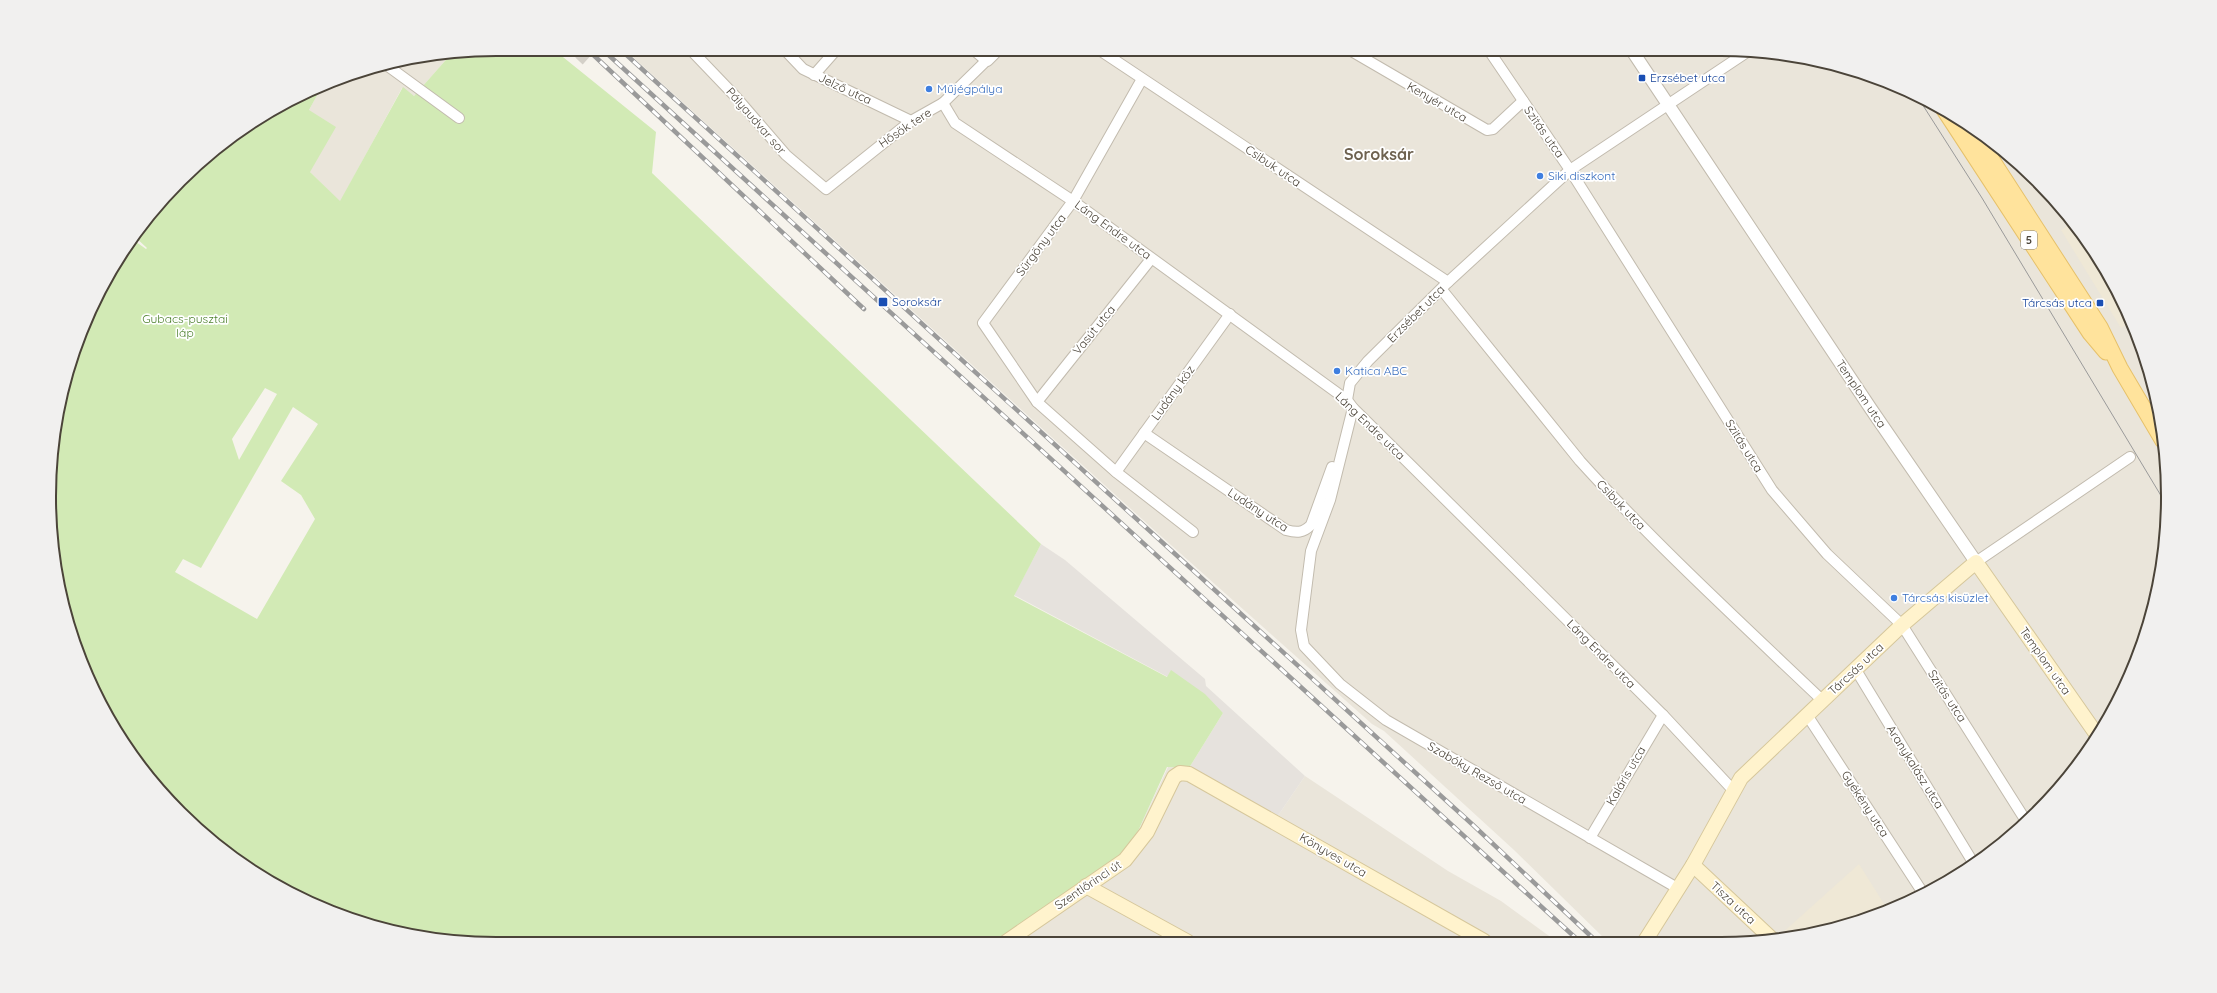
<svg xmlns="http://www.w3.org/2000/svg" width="2217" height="993" font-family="Quicksand,sans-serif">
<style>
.residential{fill:#eae5da}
.industrial{fill:#e6e2dd}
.education{fill:#efe8d6}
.green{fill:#d2eab5;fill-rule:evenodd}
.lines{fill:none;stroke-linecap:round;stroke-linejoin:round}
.minor-tunnel{stroke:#d4d0c8;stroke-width:10;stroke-dasharray:10 5;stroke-linecap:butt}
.minor-casing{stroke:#c2bbae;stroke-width:12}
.tertiary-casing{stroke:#c2bbae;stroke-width:14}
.secondary-casing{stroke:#d6c79b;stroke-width:16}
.primary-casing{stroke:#e6c16a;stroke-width:17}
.minor{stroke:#fff;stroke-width:10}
.tertiary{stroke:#fff;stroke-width:12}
.secondary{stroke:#fff3cd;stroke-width:14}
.primary{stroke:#ffe39c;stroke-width:15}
.tram{stroke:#9a9a9a;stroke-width:1}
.rail-casing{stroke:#9a9a9a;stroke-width:4.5}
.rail{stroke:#fff;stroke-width:3;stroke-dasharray:9;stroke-linecap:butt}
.transit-dot{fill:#1a4fb4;stroke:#fff;stroke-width:1.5}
.shop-dot{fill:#3f7fe0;stroke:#fff;stroke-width:1.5}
.labels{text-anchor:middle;stroke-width:3.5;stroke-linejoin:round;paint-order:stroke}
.shield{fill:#fff;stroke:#817c74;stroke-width:1}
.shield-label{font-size:11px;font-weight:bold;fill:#4b4439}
.transit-label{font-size:12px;fill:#164399;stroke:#fff;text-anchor:start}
.street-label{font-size:12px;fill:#4b4439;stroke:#fff}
.shop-label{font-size:12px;fill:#366cbe;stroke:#fff;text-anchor:start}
.park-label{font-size:12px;fill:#4a7f2a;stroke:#fff}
.district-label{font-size:16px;font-weight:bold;fill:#6e6250;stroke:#fff}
.rim{fill:none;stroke:#4b4439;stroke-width:2}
</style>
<rect width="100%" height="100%" fill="#f6f3ec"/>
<!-- residential -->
<g class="residential">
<path d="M624 49H1721L1808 58 1865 73 1944 109 2016 160 2076 224 2122 299 2153 381 2167 467 2164 555 2144 641 2092 745 2015 833 1969 869 1892 910 1779 940 1607 941 1514 850 1384 731 1372 724 1153 529Z"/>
<path d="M452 53 414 96 402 88 340 202 310 172 309 110 320 90 318 88 352 73 409 58Z"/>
<path d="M1168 767 1189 768 1277 817 1305 776 1448 871 1501 901 1556 941 996 942 1082 883 1139 829Z"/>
</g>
<!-- industrial -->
<path class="industrial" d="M1041 544 1065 560 1205 679 1206 686 1305 776 1277 817 1189 768 1223 713 1171 671 1168 677 1014 595Z"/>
<!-- education -->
<g class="education">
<path d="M2074 222 2122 299 2131 322 2121 328 2061 230Z"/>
<path d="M1859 864 1886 907 1913 891 1916 897 1892 910 1784 939 1780 935Z"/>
</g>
<!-- green -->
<path class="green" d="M497 49H553L656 132 652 173 1041 544 1014 596 1167 677 1171 670 1205 694 1223 713 1189 768 1167 767 1139 829 1120 857 996 942 497 944 409 935 352 920 273 884 224 851 160 791 109 720 73 641 58 584 49 496 58 409 73 352 109 273 132 239 146 249 147 248 134 236 142 224 202 160 273 109 288 102 293 105 297 98 318 88 320 90 309 110 336 127 310 172 340 201 403 87 414 96 452 53ZM265 388 277 394 239 460 232 439ZM293 407 318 424 281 481 301 495 315 519 257 619 175 572 183 559 201 568Z"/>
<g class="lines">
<!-- minor-tunnel -->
<path class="minor-tunnel" d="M579 61 590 49"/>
<defs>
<g id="minor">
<path d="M690 49 735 96 786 155 826 189 911 121 943 103 987 60"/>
<path d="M784 49 803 69 911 121"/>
<path d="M1098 49 1448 282"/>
<path d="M1348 49 1487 130 1493 129 1523 101"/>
<path d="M1488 49 1570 170 1772 490 1827 554 1902 625 2026 821"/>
<path d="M385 64 459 118"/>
<path d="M814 75 837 49"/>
<path d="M1142 79 1073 201 983 323 1037 402 1116 472 1193 532"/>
<path d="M943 103 955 123 1073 201 1347 400 1353 408 1663 715 1733 790"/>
<path d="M1442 290 1580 461C1656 545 1740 622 1822 700"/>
<path d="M1347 400 1350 383 1368 361 1448 282 1570 170 1747 52"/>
<path d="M1037 402 1151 259"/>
<path d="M1353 408 1330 500 1311 551 1301 630 1304 646 1340 684 1386 720 1679 889"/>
<path d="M1144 433 1286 530C1297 533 1303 533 1311 525L1332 467"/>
<path d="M1116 472 1230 314"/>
<path d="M1976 562 2130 457"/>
<path d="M1856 670 1974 864"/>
<path d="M1807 715 1923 893"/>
<path d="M1590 838 1663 715"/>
</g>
<g id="tertiary">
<path d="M974 49 987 60 998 49"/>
<path d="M1631 49 1871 409 1976 562"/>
</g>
<g id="secondary">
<path d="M1693 865 1773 940"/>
<path d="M1086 886 1188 942"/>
<path d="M1645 941 1693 865 1741 778 1902 625 1976 562 2097 735"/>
<path d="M1006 942 1125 860 1147 832 1174 777 1180 773 1189 774 1484 941"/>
</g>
<g id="primary">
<path d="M1943 108 2090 333 2106 352"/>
<path d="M1972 129 2100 327 2120 368 2163 441"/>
</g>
</defs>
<!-- minor casing -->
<use href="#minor" class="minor-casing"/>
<!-- tertiary casing -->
<use href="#tertiary" class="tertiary-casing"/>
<!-- secondary casing -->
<use href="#secondary" class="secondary-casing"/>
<!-- primary casing -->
<use href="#primary" class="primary-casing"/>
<!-- minor -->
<use href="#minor" class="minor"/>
<!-- tertiary -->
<use href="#tertiary" class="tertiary"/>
<!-- secondary -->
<use href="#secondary" class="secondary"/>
<!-- primary -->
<use href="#primary" class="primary"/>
<!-- tram -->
<path class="tram" d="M1917 96 1982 198 2166 504"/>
<defs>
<g id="rail">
<path d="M587 49 864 309"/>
<path d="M602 49 1579 941"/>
<path d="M620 49 1473 825 1596 941"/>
</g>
</defs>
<!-- rail casing -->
<use href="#rail" class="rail-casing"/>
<!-- rail -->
<use href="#rail" class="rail"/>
</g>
<!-- markers -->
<g class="transit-dot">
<rect x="1638" y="74" width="8" height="8" rx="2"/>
<rect x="878" y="297" width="10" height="10" rx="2"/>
<rect x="2096" y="299" width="8" height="8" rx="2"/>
</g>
<g class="shop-dot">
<circle cx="929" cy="89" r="4"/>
<circle cx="1540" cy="176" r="4"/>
<circle cx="1337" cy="371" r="4"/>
<circle cx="1894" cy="598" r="4"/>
</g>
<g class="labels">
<!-- shield labels -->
<rect class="shield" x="2021" y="231" width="16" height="18" rx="3"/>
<g class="shield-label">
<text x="2029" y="244">5</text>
</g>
<!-- transit labels -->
<g class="transit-label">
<text x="1650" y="82">Erzsébet utca</text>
<text x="892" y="306">Soroksár</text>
<text x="2092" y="307" text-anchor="end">Tárcsás utca</text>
</g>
<!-- street labels -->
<g class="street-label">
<text transform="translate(845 89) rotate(25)" y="4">Jelző utca</text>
<text transform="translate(1437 102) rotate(30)" y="4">Kenyér utca</text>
<text transform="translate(756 121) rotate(49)" y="4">Pályaudvar sor</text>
<text transform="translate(905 128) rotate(-34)" y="4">Hősök tere</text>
<text transform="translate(1544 132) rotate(55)" y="4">Szitás utca</text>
<text transform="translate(1273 166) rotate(34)" y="4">Csibuk utca</text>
<text transform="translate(1113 230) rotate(36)" y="4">Láng Endre utca</text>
<text transform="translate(1041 245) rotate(-53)" y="4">Sürgöny utca</text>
<text transform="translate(1416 314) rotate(-45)" y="4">Erzsébet utca</text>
<text transform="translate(1094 330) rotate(-51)" y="4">Vasút utca</text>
<text transform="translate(1173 393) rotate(-54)" y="4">Ludány köz</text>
<text transform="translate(1861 394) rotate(56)" y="4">Templom utca</text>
<text transform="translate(1370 426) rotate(44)" y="4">Láng Endre utca</text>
<text transform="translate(1744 446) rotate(58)" y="4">Szitás utca</text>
<text transform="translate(1621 505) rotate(46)" y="4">Csibuk utca</text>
<text transform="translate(1258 510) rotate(33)" y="4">Ludány utca</text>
<text transform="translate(1601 654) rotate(45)" y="4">Láng Endre utca</text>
<text transform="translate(2045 661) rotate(55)" y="4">Templom utca</text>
<text transform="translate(1856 669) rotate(-43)" y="4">Tárcsás utca</text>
<text transform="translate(1947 696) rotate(57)" y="4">Szitás utca</text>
<text transform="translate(1915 767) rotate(58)" y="4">Aranykalász utca</text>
<text transform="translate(1477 773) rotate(30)" y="4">Szabóky Rezső utca</text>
<text transform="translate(1626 776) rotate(-60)" y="4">Kaláris utca</text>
<text transform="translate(1865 804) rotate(57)" y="4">Gyékény utca</text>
<text transform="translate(1333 855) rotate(30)" y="4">Könyves utca</text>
<text transform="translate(1088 885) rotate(-34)" y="4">Szentlőrinci út</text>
<text transform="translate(1733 903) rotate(43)" y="4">Tisza utca</text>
</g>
<!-- shop labels -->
<g class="shop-label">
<text x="937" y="93">Műjégpálya</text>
<text x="1548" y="180">Siki diszkont</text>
<text x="1345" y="375">Katica ABC</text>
<text x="1902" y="602">Tárcsás kisüzlet</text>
</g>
<!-- park labels -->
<g class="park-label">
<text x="185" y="323">Gubacs-pusztai<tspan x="185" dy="14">láp</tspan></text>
</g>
<!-- district labels -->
<g class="district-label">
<text x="1379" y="160">Soroksár</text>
</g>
</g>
<!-- crop -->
<path d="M0 0H2217V993H0ZM496 56H1721A440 440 0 0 1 2161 496V497A440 440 0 0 1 1721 937H496A440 440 0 0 1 56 497V496A440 440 0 0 1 496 56Z" fill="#f1f0ef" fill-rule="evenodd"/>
<path class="rim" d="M496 56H1721A440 440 0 0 1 2161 496V497A440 440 0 0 1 1721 937H496A440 440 0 0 1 56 497V496A440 440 0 0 1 496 56Z"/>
</svg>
